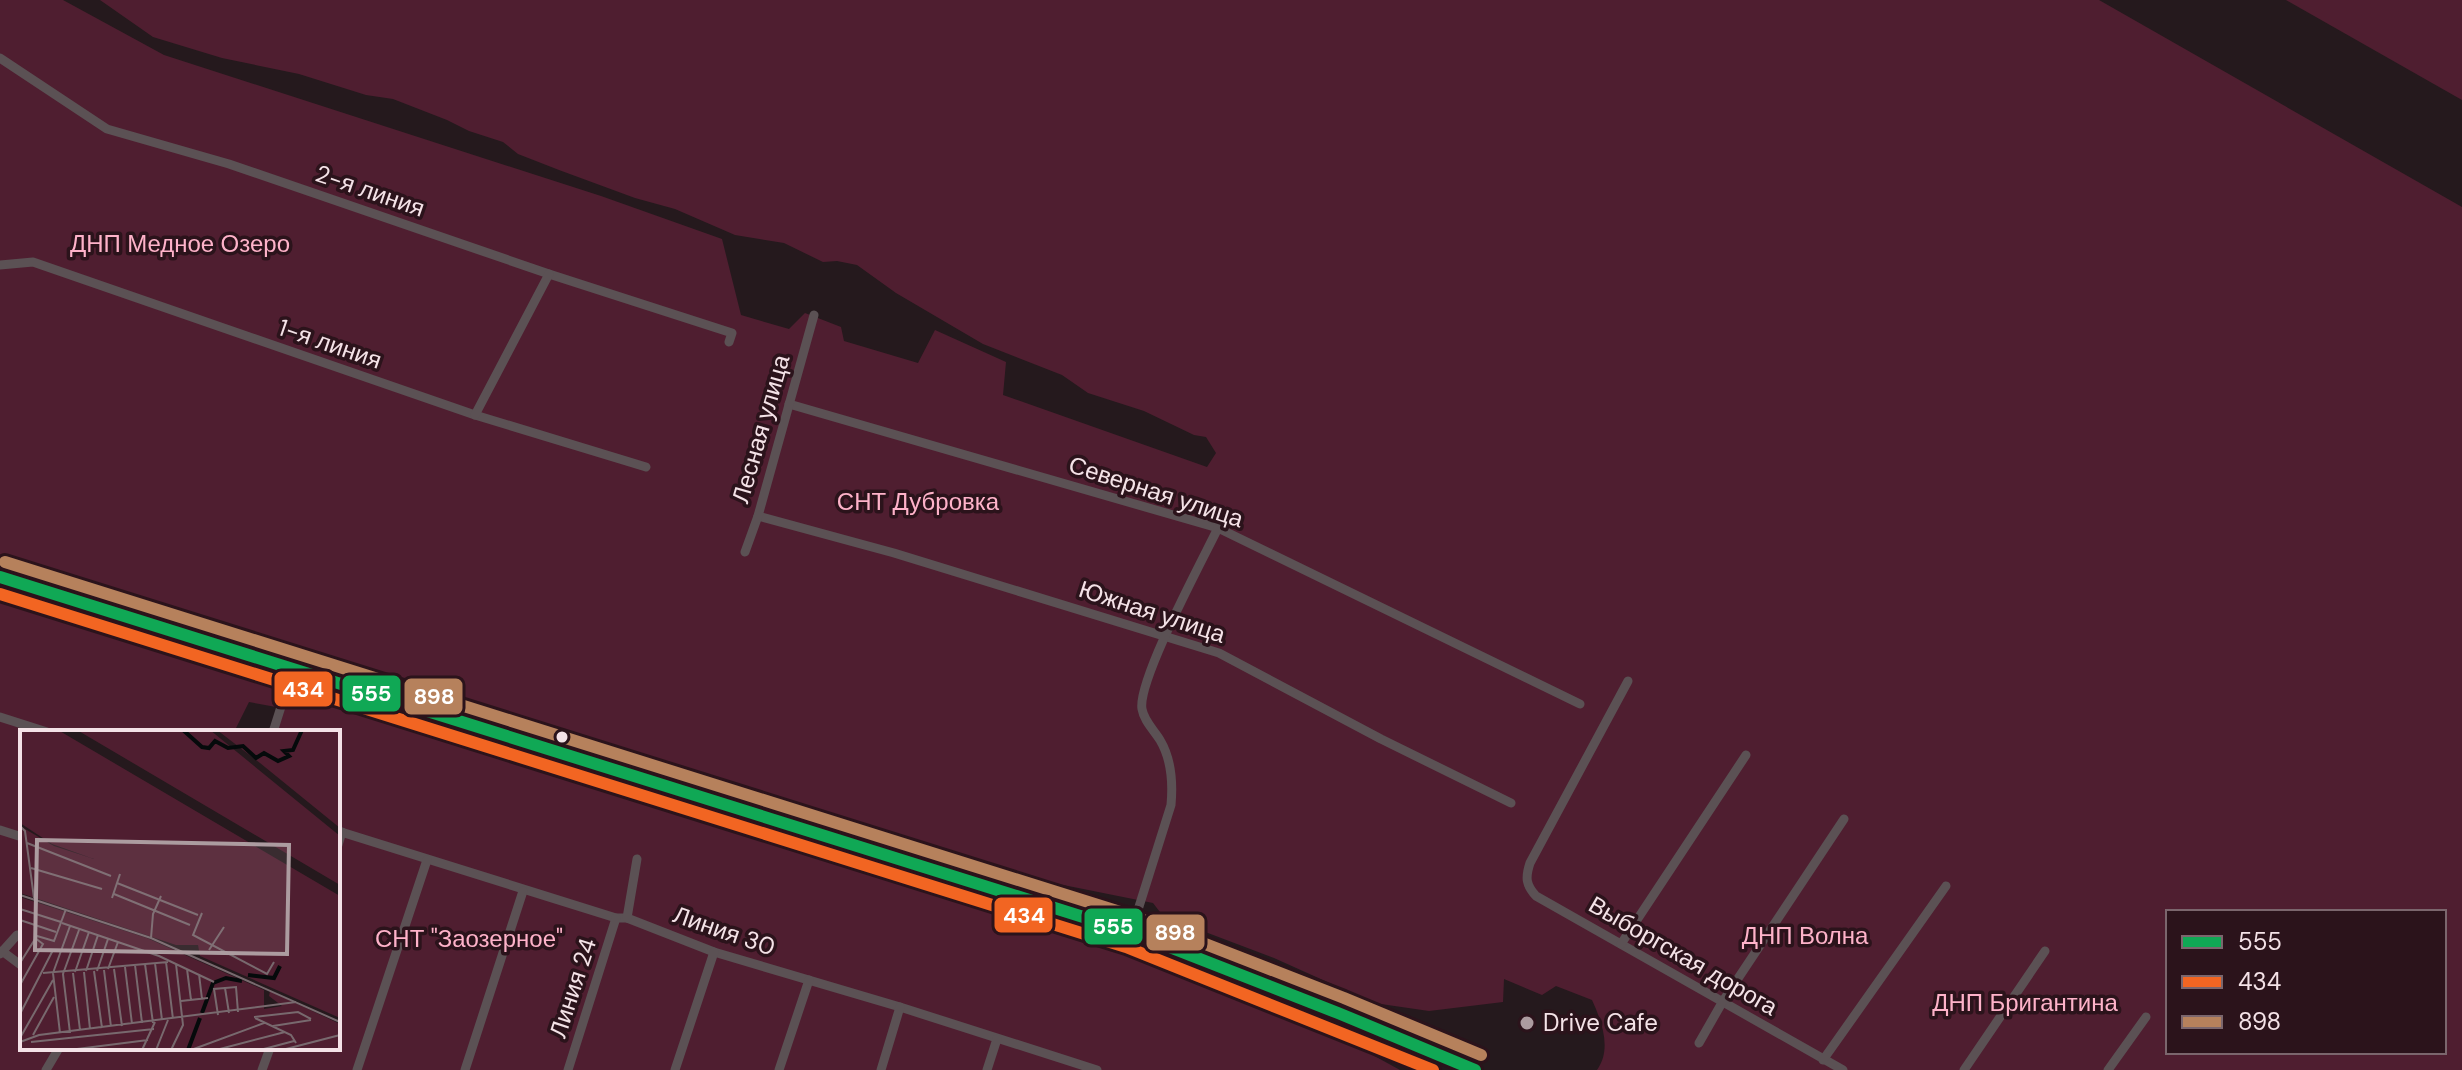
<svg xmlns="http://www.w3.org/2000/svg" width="2462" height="1070" font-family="'DM Sans',sans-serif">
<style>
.green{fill:#4f1e30;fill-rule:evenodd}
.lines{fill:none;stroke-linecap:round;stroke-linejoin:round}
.street{stroke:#5b5154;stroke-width:9}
.primary{stroke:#5b5a5c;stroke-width:14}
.bus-1-casing{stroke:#2b131b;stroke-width:18}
.bus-2-casing{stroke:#2b131b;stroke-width:18}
.bus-3-casing{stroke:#2b131b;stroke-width:18}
.bus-1{stroke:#10a855;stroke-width:12}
.bus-2{stroke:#f26522;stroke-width:12}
.bus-3{stroke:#b6815c;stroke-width:12}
.bus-dot{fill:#f4e2e7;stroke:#2b131b;stroke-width:3}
.poi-dot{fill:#ac9ca0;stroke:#2b131b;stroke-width:3}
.labels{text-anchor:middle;stroke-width:7;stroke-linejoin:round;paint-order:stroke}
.street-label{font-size:24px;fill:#f4e2e7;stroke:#2b131b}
.park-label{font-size:24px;fill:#feb2c9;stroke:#2b131b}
.poi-label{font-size:24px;fill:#f4e2e7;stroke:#2b131b;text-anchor:start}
.inset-river{fill:none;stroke:#050a0b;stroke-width:4}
.inset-road{fill:none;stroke:#78696e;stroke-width:2}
.view{fill:#ac9ca0;fill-opacity:0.15;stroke:#ac9ca0;stroke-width:4}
.inset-edge{fill:none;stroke:#f4e2e7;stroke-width:4}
.line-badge{stroke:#2b131b;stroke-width:3}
.badge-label{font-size:22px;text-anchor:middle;font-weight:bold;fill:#fff}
</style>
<rect width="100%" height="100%" fill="#25191d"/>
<!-- green -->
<g class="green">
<path d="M0 0H63L164 55 601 196 722 239 741 315 789 329 805 313 841 327 844 341 918 363 935 330 1006 362 1003 395 1207 467 1216 453 1206 437 1194 435 1144 411 1088 393 1062 375 983 344 896 293 857 265 837 261 823 262 784 243 735 235 675 209 635 198 559 170 518 154 503 142 469 131 447 120 393 99 366 95 299 74 222 58 153 37 100 0H2099L2462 207V1070H1597C1612 1049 1602 1022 1592 1000L1556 986 1542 995 1504 979 1503 1002 1429 1011 1374 1003 1274 958 1163 916 1153 903 1013 875 562 731 0 555ZM2168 912H2444V1052H2168Z"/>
<path d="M2286 0H2462V100Z"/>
<path d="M0 597 279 684 276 707 249 702 234 732H22V1048H338V732H273L288 688 1092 939 1347 1041 1400 1070H0Z"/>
</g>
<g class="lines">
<!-- street -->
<g class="street">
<path d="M0 58 107 129 229 164 549 274 732 333 729 342"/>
<path d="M0 265 33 262 475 415 646 467"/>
<path d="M789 404 1218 528 1580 704"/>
<path d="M475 415 549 274"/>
<path d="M758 516 894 553 1219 653 1381 739 1511 803"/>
<path d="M745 552 758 516 814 315"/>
<path d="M1628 681 1530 863C1525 878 1526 885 1536 896L1843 1070"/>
<path d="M0 717 47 732"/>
<path d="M273 732 286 691 296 670"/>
<path d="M0 830 22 837"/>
<path d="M338 831 616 918H627L714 952 900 1007 1097 1070"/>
<path d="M338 845 342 832"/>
<path d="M627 918 637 859"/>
<path d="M1131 932 1171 805C1173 783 1172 760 1160 740 1154 730 1144 721 1142 709 1137 681 1203 559 1218 528"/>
<path d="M1621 944 1746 755"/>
<path d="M2 951 22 966"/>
<path d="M0 954 17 935 22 936"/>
<path d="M1699 1043 1723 1001 1844 819"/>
<path d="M1823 1060 1946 886"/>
<path d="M46 1070 59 1048"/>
<path d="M262 1070 270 1048"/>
<path d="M357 1070 427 860"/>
<path d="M465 1070 523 891"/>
<path d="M568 1070 616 918"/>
<path d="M675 1070 714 952"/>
<path d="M779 1070 809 980"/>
<path d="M881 1070 900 1007"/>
<path d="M987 1070 997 1039"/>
<path d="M1964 1070 2045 951"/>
<path d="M2108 1070 2146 1017"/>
</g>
<!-- primary -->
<path class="primary" d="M0 577 1131 932 1338 1013 1475 1070"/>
<defs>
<path id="bus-1" d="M0 577 1131 932 1338 1013 1475 1070"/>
<path id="bus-2" d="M0 594 1126 947 1433 1070"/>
<path id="bus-3" d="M5 562 1136 917 1344 998 1481 1055"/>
</defs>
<!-- bus-1 casing -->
<use href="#bus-1" class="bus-1-casing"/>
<!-- bus-2 casing -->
<use href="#bus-2" class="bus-2-casing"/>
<!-- bus-3 casing -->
<use href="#bus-3" class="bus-3-casing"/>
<!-- bus-1 -->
<use href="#bus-1" class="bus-1"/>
<!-- bus-2 -->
<use href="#bus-2" class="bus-2"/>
<!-- bus-3 -->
<use href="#bus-3" class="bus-3"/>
</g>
<!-- markers -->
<circle class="bus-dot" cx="562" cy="737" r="7"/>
<circle class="poi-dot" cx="1527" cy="1023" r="8"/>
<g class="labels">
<!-- street labels -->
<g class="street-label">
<text transform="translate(370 191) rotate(19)" y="8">2-я линия</text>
<text transform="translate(330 344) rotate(19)" y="8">1-я линия</text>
<text transform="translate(761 429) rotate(-74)" y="8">Лесная улица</text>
<text transform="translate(1156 492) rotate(18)" y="8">Северная улица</text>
<text transform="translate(1152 612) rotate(18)" y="8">Южная улица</text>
<text transform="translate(724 931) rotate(19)" y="8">Линия 30</text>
<text transform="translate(1683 956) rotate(30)" y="8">Выборгская дорога</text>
<text transform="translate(573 988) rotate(-72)" y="8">Линия 24</text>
</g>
<!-- park labels -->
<g class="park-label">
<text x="180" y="252">ДНП Медное Озеро</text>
<text x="918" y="510">СНТ Дубровка</text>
<text x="1805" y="944">ДНП Волна</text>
<text x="469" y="947">СНТ "Заозерное"</text>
<text x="2025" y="1011">ДНП Бригантина</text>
</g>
<!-- poi labels -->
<g class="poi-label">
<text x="1543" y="1031">Drive Cafe</text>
</g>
</g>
<!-- overview -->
<g transform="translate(20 730)">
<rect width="320" height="320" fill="#25191d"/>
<path d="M0 0H38L320 166V288L180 226 178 215H156L0 163V96L34 116 74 129 32 114 0 93ZM57 0H190L320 106V155ZM197 0H320V98L240 33ZM0 167 127 208 244 260V279L262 276 249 266 250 261 320 294V320H0Z" fill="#4f1e30"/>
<path class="inset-river" d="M163 0 182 17 189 18 195 11 208 18 223 16 236 28 244 23 258 31 269 26 264 21 273 20 282 0M228 245 254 248 260 236M182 283 193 253 206 248 222 251M168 320 180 288"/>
<path class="inset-road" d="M0 96 5 101 14 168M7 113 91 146M11 138 82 159M97 153 178 185M94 164 170 195M0 165 131 208 320 292M92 168 100 144M0 179 41 192M182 183 173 205 247 244 254 232M0 190 36 202M42 193 139 226 194 252M131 208 133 184 141 166M189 220 204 197M146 232 153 289M0 233 17 206 34 211 46 179M135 233 142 290M125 234 133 293M115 235 122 293M105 237 112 294M88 239 98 212M94 239 102 296M167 239 171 270M84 240 91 297M66 241 78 205M74 241 82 298M77 241 88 209M55 242 69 202M64 242 70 299M23 243 148 232M53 243 60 300M179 244 182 269M0 255 23 214 15 208M205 258 209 283M161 271 188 268M0 284 33 220M198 285 194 259 216 257 218 282M234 287 278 282 291 289M235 288 271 305 276 313M253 296 291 290M40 303 33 243 50 196M50 303 43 244 59 200M13 305 34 267M0 308 33 250M0 312 19 305 276 272M11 312 134 299M49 320 128 310M122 320 135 292M136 320 148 290M151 320 163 295 156 234M171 320 244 293M196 320 265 302M240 320 274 311M262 320 320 305"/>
<path class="view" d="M17 110 269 115 267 224 15 220Z"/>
<rect width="320" height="320" class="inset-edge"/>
</g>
<g class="line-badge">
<rect x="273" y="670" width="61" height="38" rx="8" fill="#f26522"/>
<rect x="341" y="674" width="61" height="39" rx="8" fill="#10a855"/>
<rect x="403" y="677" width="61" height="39" rx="8" fill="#b6815c"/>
<rect x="993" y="896" width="61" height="38" rx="8" fill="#f26522"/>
<rect x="1083" y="907" width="61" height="39" rx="8" fill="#10a855"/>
<rect x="1145" y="913" width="61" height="39" rx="8" fill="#b6815c"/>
</g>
<g class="badge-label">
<text x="303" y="697">434</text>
<text x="371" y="701">555</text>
<text x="434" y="704">898</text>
<text x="1024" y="923">434</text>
<text x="1113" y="934">555</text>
<text x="1175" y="940">898</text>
</g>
<!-- legend -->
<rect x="2166" y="910" width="280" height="144" fill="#2b131b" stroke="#7b666d" stroke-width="2"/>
<rect x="2182" y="936" width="40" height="12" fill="#10a855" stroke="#7b666d" stroke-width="2"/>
<text x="2238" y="950" font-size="24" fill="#f4e2e7">555</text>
<rect x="2182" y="976" width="40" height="12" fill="#f26522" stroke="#7b666d" stroke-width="2"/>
<text x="2238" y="990" font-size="24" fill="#f4e2e7">434</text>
<rect x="2182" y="1016" width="40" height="12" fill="#b6815c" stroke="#7b666d" stroke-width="2"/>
<text x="2238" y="1030" font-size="24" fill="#f4e2e7">898</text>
</svg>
